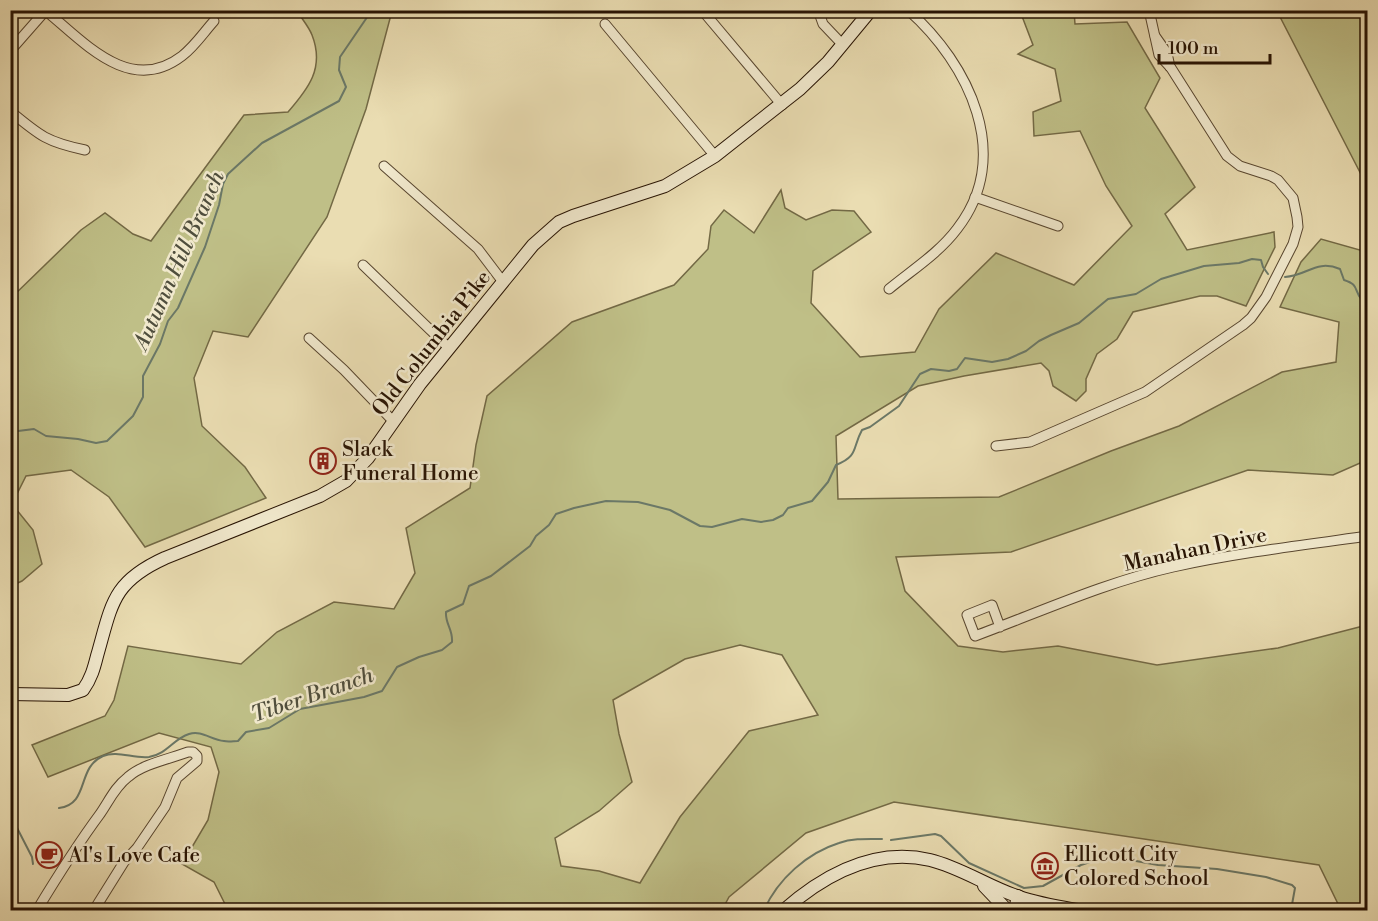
<svg xmlns="http://www.w3.org/2000/svg" width="1378" height="921" font-family="'Libre Bodoni',serif">
<style>
.green{fill:#bfbf87;stroke:#736945;stroke-width:1.5;fill-rule:evenodd}
.lines{fill:none;stroke-linecap:round;stroke-linejoin:round}
.stream{stroke:#6b7867;stroke-width:2}
.street-casing{stroke:#58462f;stroke-width:11}
.secondary-casing{stroke:#271303;stroke-width:14}
.street{stroke:#f1e9cd;stroke-width:9}
.secondary{stroke:#f1e9cd;stroke-width:12}
.labels{text-anchor:middle;stroke-width:5;stroke-linejoin:round;paint-order:stroke}
.street-label{font-size:21px;fill:#271303;stroke:#f1e9cd}
.poi-label{font-size:21px;fill:#271303;stroke:#f1e9cd;text-anchor:start}
.water-label{font-size:22px;font-style:italic;fill:#4f4e3d;stroke:#f1e9cd}
</style>
<rect width="100%" height="100%" fill="#eaddb2"/>
<filter id="stains"><feTurbulence type="fractalNoise" baseFrequency=".00333" numOctaves="4"/><feColorMatrix values="0 0 0 0 .2 0 0 0 0 .09 0 0 0 0 .02 0 0 0 .5 -.17"/></filter>
<radialGradient id="worn" r=".72"><stop offset=".6" stop-color="#630" stop-opacity="0"/><stop offset="1" stop-color="#630" stop-opacity=".3"/></radialGradient>
<!-- green -->
<g class="green">
<path d="M297 11H392L366 109 327 217 248 337 213 331 194 378 202 426 245 467 266 498 145 547 109 497 71 470 26 476 12 504 33 530 42 564 22 581 11 586V298L81 230 105 213 133 234 151 241 244 115 288 112C308 89 325 68 312 35 309 27 302 19 297 11Z"/>
<path d="M1020 11H1074L1075 24 1127 22 1160 78 1145 108 1195 187 1165 214 1187 250 1274 232 1275 247 1246 306 1217 296H1200L1133 312 1117 339 1097 354 1086 379V391L1076 401 1053 386 1049 371 1041 363 964 376 918 386 836 436 838 499 999 497 1111 451 1179 426 1282 372 1336 362 1339 322 1280 307 1301 262 1321 239 1367 252V460L1333 475 1248 470 1011 552 896 557 905 591 958 646 1003 652 1058 646 1157 665 1278 648 1367 625V910H1341L1319 865 894 802 806 833 729 897 722 910H228L214 882 182 864 208 820 219 772 211 747 159 733 48 777 32 745 105 716 114 700 128 646 241 664 277 632 334 602 394 609 415 573 406 528 470 488 476 445 487 396 572 322 674 285 708 249 711 226 724 210 754 233 781 190 785 208 806 220 832 210 854 211 871 232 813 271 811 303 860 357 915 352 939 309 996 253 1074 285 1132 226 1106 186 1080 131 1034 136 1033 112 1061 101 1055 69 1018 54 1033 45ZM740 645 782 655 818 715 749 731 680 817 640 883 599 871 561 866 555 838 599 811 632 782 619 734 613 700 685 659Z"/>
<path d="M1277 11H1367V186Z"/>
</g>
<g class="lines">
<!-- stream -->
<g class="stream">
<path d="M1285 277C1307 276 1316 259 1340 269L1344 280C1360 285 1353 290 1362 300H1368"/>
<path d="M10 432 34 429 46 436 78 439 96 443 107 441 133 416 143 397V376L160 344 168 321 178 308 205 247 219 205 223 184 228 174 262 143 339 101 346 87 339 70 340 57 372 10"/>
<path d="M59 808C90 804 76 768 103 756 117 750 134 759 149 757 167 754 173 739 189 734 202 730 211 740 224 741 228 742 234 741 238 741L246 732 269 728 300 709 364 697 382 691 397 667 419 657 442 650 452 642C453 629 445 624 446 612L463 604 469 586 491 576 530 546 536 536 549 525 556 514 574 508 606 501 638 502 670 510 700 526 712 527 742 519 761 522 773 520 783 515 788 508 812 501 828 482 836 465C859 456 852 448 862 430L870 427 899 406 920 374 931 369 949 371 957 369 965 358 992 362 1008 359 1026 351 1039 341 1051 335 1079 323 1108 299 1136 294 1161 279 1204 266 1239 263 1252 259 1261 260 1263 267 1268 274"/>
<path d="M14 822 32 857 33 864"/>
<path d="M891 840 935 834 941 836 969 863 1024 888 1043 886 1081 865 1096 860 1114 857 1158 865 1217 869 1266 877 1292 885 1295 888 1291 910"/>
<path d="M764 910C778 879 807 853 839 843 853 838 868 839 882 839"/>
</g>
<defs>
<g id="street">
<path d="M702 10 782 105"/>
<path d="M818 10 823 24 842 44"/>
<path d="M46 11C84 42 130 96 182 56 195 46 204 32 214 21"/>
<path d="M605 24 715 156"/>
<path d="M1155 36 1167 53 1170 67"/>
<path d="M10 51 46 10"/>
<path d="M10 111C40 136 47 142 85 150"/>
<path d="M384 166 478 249 503 282"/>
<path d="M975 197 1058 226"/>
<path d="M363 265 449 348"/>
<path d="M889 289C912 270 939 253 957 229 1014 156 969 64 908 10"/>
<path d="M309 338 344 370 393 421"/>
<path d="M996 446 1030 442 1145 392 1243 325 1251 318 1266 297 1293 244 1298 227 1297 217 1293 198 1278 180 1271 176 1240 166 1227 156 1171 68 1159 55 1149 10"/>
<path d="M1000 627 992 605 967 615 975 636C1040 612 1106 582 1173 567 1237 553 1303 545 1368 536"/>
<path d="M37 910C57 877 77 845 100 814 109 801 115 787 128 777 143 764 169 759 188 752H193L197 756V761L177 778 165 807 137 848 124 862 94 910"/>
</g>
<g id="secondary">
<path d="M10 694 68 695 83 690C91 679 94 668 97 656 112 604 112 582 165 558L320 496 346 481 368 458 420 384 533 245 559 222 573 216 665 186 715 156 800 89 828 62 871 10"/>
<path d="M984 886 1007 910"/>
<path d="M784 910C824 875 874 847 930 860 959 867 986 885 1014 895 1034 903 1056 906 1077 910"/>
<path d="M1015 910 1018 896"/>
</g>
</defs>
<!-- street casing -->
<use href="#street" class="street-casing"/>
<!-- secondary casing -->
<use href="#secondary" class="secondary-casing"/>
<!-- street -->
<use href="#street" class="street"/>
<!-- secondary -->
<use href="#secondary" class="secondary"/>
</g>
<!-- icons -->
<defs>
<symbol id="building-ring" viewBox="-11 -11 22 22"><circle r="9.5" fill="#f1e9cd" stroke="#8f2418" stroke-width="1.5"/><path d="M-4-6H4V6H1V3H-1V6H-4ZM-2.5-4.3h1.7v1.8h-1.7ZM.8-4.3h1.7v1.8H.8ZM-2.5-1h1.7V.8h-1.7ZM.8-1h1.7V.8H.8Z" fill="#8f2418"/></symbol>
<symbol id="cafe-ring" viewBox="-11 -11 22 22"><circle r="9.5" fill="#f1e9cd" stroke="#8f2418" stroke-width="1.5"/><path d="M-5.5-4.5H6V0H3Q3 3.5 0 3.5H-2.5Q-5.5 3.5-5.5 0ZM3-3.2v2h1.7v-2ZM-6 4.5H4V6H-6Z" fill="#8f2418"/></symbol>
<symbol id="museum-ring" viewBox="-11 -11 22 22"><circle r="9.5" fill="#f1e9cd" stroke="#8f2418" stroke-width="1.5"/><path d="M0-6L6-3V-2H-6V-3ZM-5-1h2V3h-2ZM-1-1h2V3h-2ZM3-1h2V3H3ZM-6 4H6V6H-6Z" fill="#8f2418"/></symbol>
</defs>
<g fill-rule="evenodd">
<use href="#building-ring" x="308" y="446" width="30" height="30"/>
<use href="#cafe-ring" x="34" y="840" width="30" height="30"/>
<use href="#museum-ring" x="1030" y="851" width="30" height="30"/>
</g>
<g class="labels">
<!-- street labels -->
<g class="street-label">
<text transform="translate(431 343) rotate(-52)" y="7">Old Columbia Pike</text>
<text transform="translate(1195 549) rotate(-12)" y="7">Manahan Drive</text>
</g>
<!-- poi labels -->
<g class="poi-label">
<text x="342" y="456">Slack<tspan x="342" dy="24">Funeral Home</tspan></text>
<text x="1064" y="861">Ellicott City<tspan x="1064" dy="24">Colored School</tspan></text>
<text x="68" y="862">Al's Love Cafe</text>
</g>
<!-- water labels -->
<g class="water-label">
<text transform="translate(178 260) rotate(-66)" y="8">Autumn Hill Branch</text>
<text transform="translate(312 694) rotate(-19)" y="8">Tiber Branch</text>
</g>
</g>
<!-- margin -->
<rect width="1378" height="921" fill="none" stroke="#eaddb2" stroke-width="36"/>
<rect x="12" y="12" width="1354" height="897" fill="none" stroke="#271303" stroke-width="3"/>
<rect x="18" y="18" width="1342" height="885" fill="none" stroke="#271303" stroke-width="1.5"/>
<!-- scale -->
<path d="M1159 54v9h111v-9" fill="none" stroke="#271303" stroke-width="3"/>
<text x="1168" y="54" font-size="18" fill="#271303" stroke="#f1e9cd" stroke-width="4.5" paint-order="stroke">100 m</text>
<rect width="100%" height="100%" filter="url(#stains)"/>
<rect width="100%" height="100%" fill="url(#worn)"/>
</svg>
